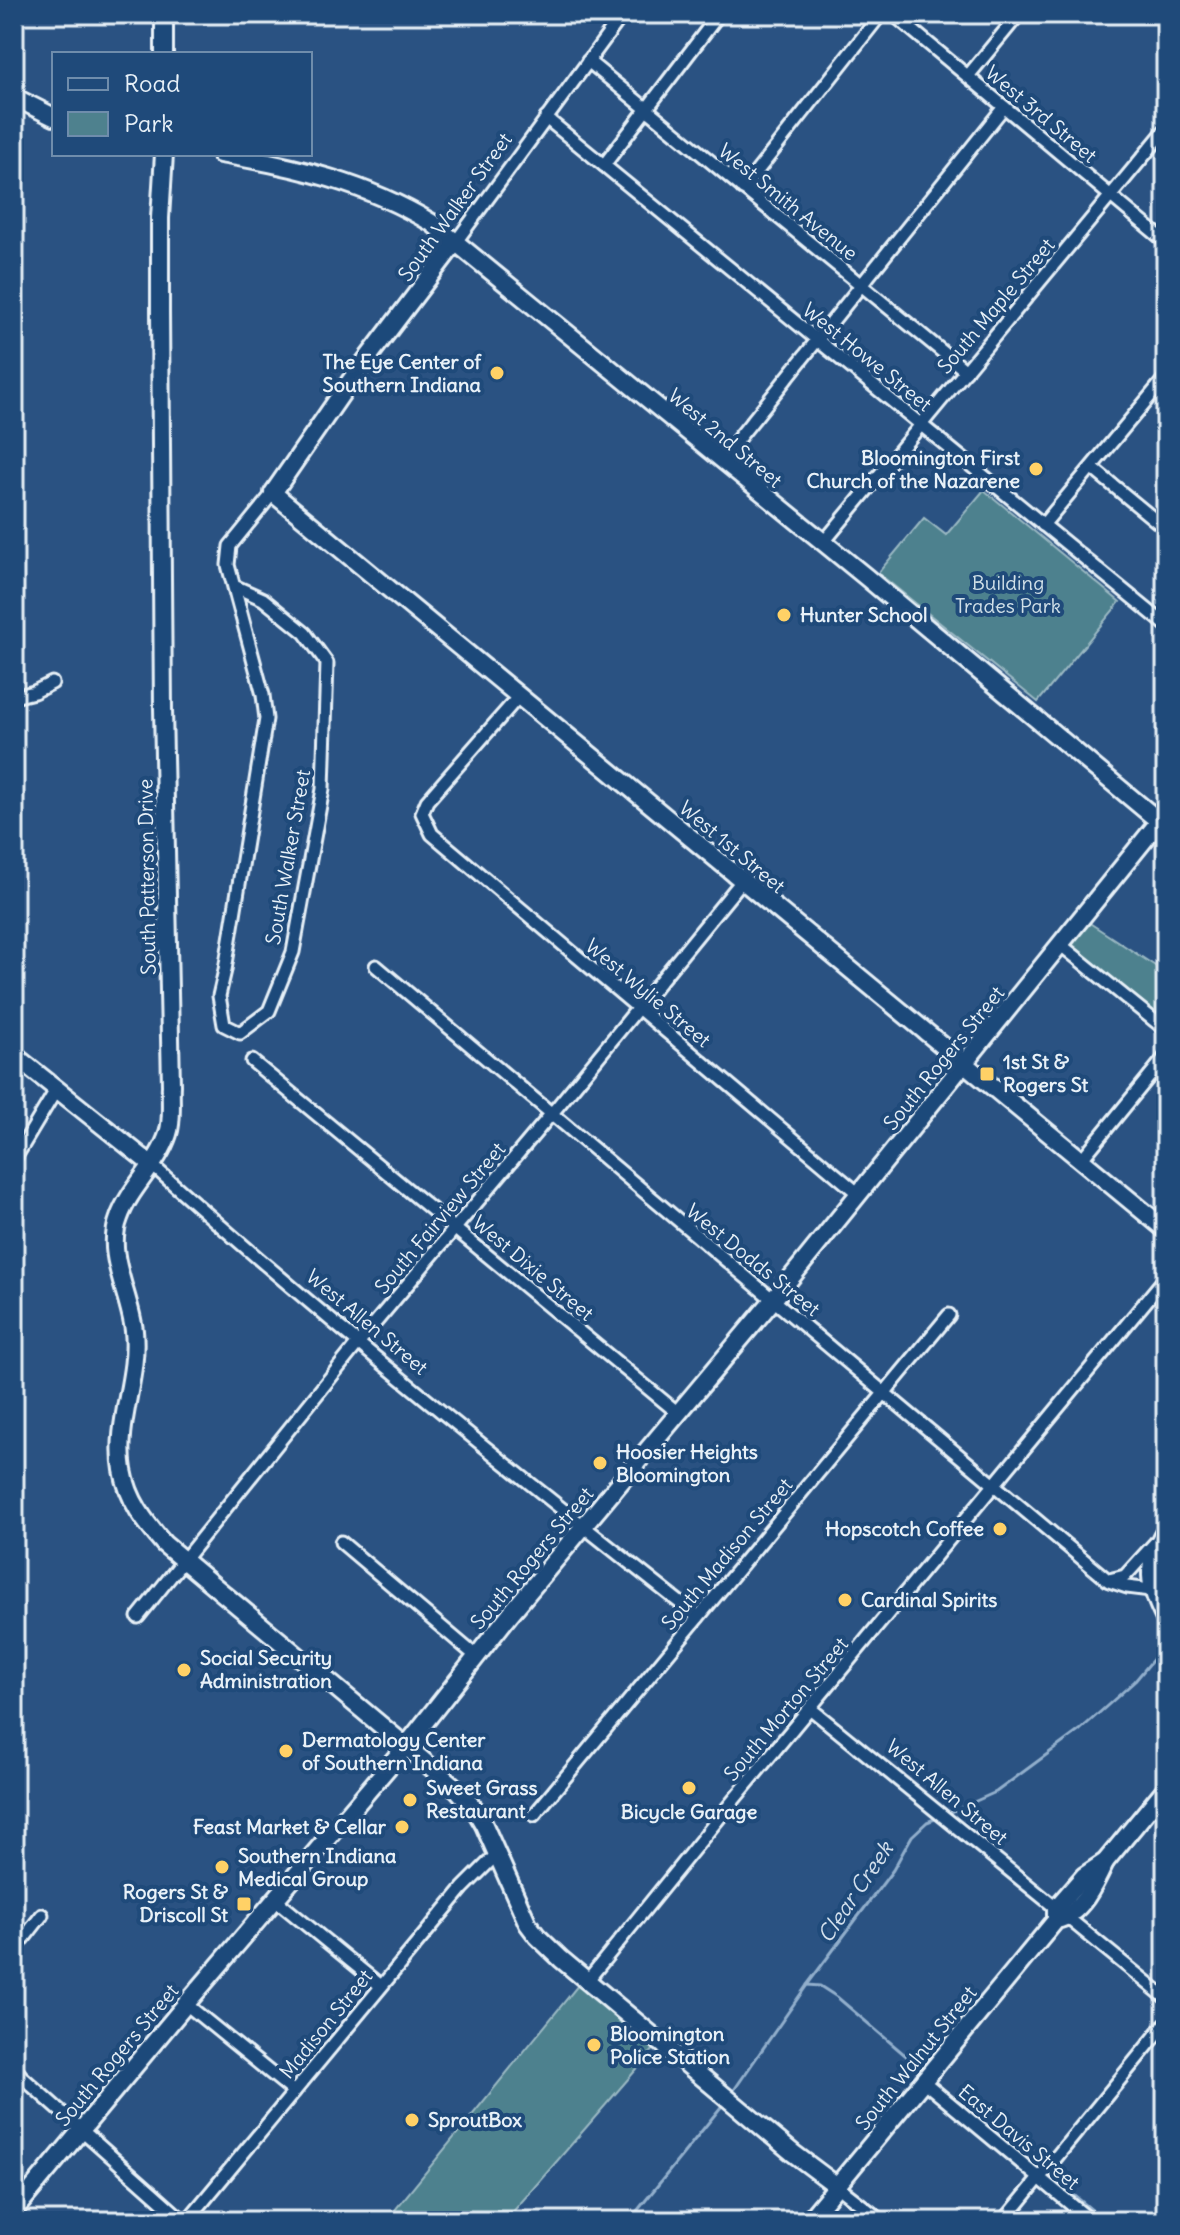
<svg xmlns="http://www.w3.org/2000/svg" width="1180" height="2235" font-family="Delius,sans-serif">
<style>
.green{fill:#4e818e;stroke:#9bb9c3;stroke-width:2}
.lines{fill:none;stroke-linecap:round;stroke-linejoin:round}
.stream{stroke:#92afcc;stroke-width:3}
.street-casing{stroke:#e8f1f8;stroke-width:17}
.secondary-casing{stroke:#e8f1f8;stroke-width:22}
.primary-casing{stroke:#e8f1f8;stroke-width:22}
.street{stroke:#1f4a7a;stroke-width:11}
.secondary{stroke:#1f4a7a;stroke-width:16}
.primary{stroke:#1f4a7a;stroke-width:16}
.poi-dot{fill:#ffd166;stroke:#1f4a7a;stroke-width:3}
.labels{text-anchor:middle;stroke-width:8;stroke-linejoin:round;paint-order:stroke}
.street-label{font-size:20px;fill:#e8f1f8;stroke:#1f4a7a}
.poi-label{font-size:20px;font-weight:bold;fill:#e8f1f8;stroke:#1f4a7a;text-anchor:start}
.park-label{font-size:20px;fill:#d1e0e8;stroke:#1f4a7a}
.water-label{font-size:22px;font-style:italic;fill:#d3e0ed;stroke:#1f4a7a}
</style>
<rect width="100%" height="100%" fill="#2a5282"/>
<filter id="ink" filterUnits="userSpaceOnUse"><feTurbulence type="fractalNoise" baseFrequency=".0125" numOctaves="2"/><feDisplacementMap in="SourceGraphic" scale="16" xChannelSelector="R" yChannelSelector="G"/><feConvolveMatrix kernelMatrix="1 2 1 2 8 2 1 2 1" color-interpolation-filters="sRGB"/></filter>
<g filter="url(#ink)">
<!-- green -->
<g class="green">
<path d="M984 490 1120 602 1038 702 878 573 924 518 946 535Z"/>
<path d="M1085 920 1166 973V1031L1064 947Z"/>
<path d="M579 1984 655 2048 505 2221H386Z"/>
</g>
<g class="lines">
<!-- stream -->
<g class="stream">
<path d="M947 1814 996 1792 1080 1730 1135 1681 1166 1644"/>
<path d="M807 1985 820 1986 837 1997 918 2066"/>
<path d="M732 2093 807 1985 893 1870 912 1836 927 1822 940 1817"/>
<path d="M1052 2177 1093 2211"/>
<path d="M629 2221 725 2102"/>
</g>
<defs>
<g id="street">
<path d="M893 14 1166 242"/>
<path d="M588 61 966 371"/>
<path d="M968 76 1019 14"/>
<path d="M546 118 1166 625"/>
<path d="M604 165 719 14"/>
<path d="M743 189 881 14"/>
<path d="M455 243 623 14"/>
<path d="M721 460 1004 107"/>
<path d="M1092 468 1166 529"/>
<path d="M1043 525 1166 377"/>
<path d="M823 543 1166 129"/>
<path d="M234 586 263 599 305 633 327 663 323 789 293 952 269 1011 240 1033 224 1025 219 996 225 970 266 719 263 695 228 565 230 546 273 493"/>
<path d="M519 696 427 801 422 813 432 834 860 1195"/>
<path d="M14 697 34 692 52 683"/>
<path d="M1061 945 1166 1030"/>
<path d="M376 966C620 1172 864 1376 1109 1581L1127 1587 1151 1590"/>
<path d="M252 1061 678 1413"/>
<path d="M14 1160 56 1090"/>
<path d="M1081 1160 1166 1056"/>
<path d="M152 1165C328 1323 513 1471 698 1617"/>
<path d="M341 1542 477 1657"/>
<path d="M1109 1580 1125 1576 1156 1542"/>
<path d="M138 1617 359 1342 558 1106 741 882"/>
<path d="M811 1709 1056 1908"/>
<path d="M1153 1803 1166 1814"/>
<path d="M534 1815 949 1315"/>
<path d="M276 1900 381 1986"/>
<path d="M1068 1918 1166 1998"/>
<path d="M14 1951 42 1915"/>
<path d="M587 1981 732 1802 1166 1277"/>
<path d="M186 2004 294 2092"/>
<path d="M14 2067 21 2076 184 2221"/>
<path d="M923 2081 1091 2221"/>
<path d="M837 2186 882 2221"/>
<path d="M187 2221 463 1888 497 1854"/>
<path d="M1004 2221 1166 2023"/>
</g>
<g id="secondary">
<path d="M164 154 160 218V312L163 709 171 1085C170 1100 173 1120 168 1134 158 1165 130 1187 119 1218 105 1254 130 1294 134 1331 139 1377 115 1423 123 1470 128 1500 145 1522 164 1544L457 1789 474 1808 484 1825 528 1924 537 1936 561 1959 793 2153 837 2186"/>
<path d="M455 243 351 380 273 493 1166 1230"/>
<path d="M14 1055 152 1165"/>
<path d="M14 2211 186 2004 406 1746 510 1614 773 1300 1166 813"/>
</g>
<g id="primary">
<path d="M164 54V14"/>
<path d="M14 97 54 117"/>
<path d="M220 154C295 166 366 183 432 223L866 577 1166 827"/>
<path d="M1166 1529C1144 1567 1148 1584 1166 1621"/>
<path d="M1056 1920V1908L1084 1876 1105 1862 1166 1788"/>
<path d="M808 2221 1056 1920C1081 1915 1095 1884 1105 1862"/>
</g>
</defs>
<!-- street casing -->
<use href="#street" class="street-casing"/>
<!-- secondary casing -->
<use href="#secondary" class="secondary-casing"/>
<!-- primary casing -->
<use href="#primary" class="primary-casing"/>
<!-- street -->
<use href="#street" class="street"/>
<!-- secondary -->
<use href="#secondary" class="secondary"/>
<!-- primary -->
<use href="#primary" class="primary"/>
</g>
</g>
<!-- markers -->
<g class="poi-dot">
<circle cx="497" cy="373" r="8"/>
<circle cx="1036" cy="469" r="8"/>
<circle cx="784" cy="615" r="8"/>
<rect x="979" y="1066" width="16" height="16" rx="4"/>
<circle cx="600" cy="1463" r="8"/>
<circle cx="1000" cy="1529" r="8"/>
<circle cx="845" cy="1600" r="8"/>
<circle cx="184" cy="1670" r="8"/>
<circle cx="286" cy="1751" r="8"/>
<circle cx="689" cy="1788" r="8"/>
<circle cx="410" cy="1800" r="8"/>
<circle cx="402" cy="1827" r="8"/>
<circle cx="222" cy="1867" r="8"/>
<rect x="236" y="1896" width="16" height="16" rx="4"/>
<circle cx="594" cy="2045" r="8"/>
<circle cx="412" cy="2120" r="8"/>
</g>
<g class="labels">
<!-- street labels -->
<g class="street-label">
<text transform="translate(1041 114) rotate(40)" y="7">West 3rd Street</text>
<text transform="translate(788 202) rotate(39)" y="7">West Smith Avenue</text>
<text transform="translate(455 207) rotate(-54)" y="7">South Walker Street</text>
<text transform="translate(996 306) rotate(-50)" y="7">South Maple Street</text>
<text transform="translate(867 357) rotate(39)" y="7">West Howe Street</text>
<text transform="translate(725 438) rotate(40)" y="7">West 2nd Street</text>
<text transform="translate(732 847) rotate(40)" y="7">West 1st Street</text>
<text transform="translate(288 857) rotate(-80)" y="7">South Walker Street</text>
<text transform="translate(147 877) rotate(-91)" y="7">South Patterson Drive</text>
<text transform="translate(648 993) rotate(40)" y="7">West Wylie Street</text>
<text transform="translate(944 1058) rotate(-51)" y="7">South Rogers Street</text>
<text transform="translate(440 1218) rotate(-50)" y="7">South Fairview Street</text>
<text transform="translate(753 1260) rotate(39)" y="7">West Dodds Street</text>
<text transform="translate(533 1268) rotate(40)" y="7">West Dixie Street</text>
<text transform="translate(367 1322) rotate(40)" y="7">West Allen Street</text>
<text transform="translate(727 1554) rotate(-50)" y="7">South Madison Street</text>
<text transform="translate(532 1558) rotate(-50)" y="7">South Rogers Street</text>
<text transform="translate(786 1709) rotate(-50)" y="7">South Morton Street</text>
<text transform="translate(947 1792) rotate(40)" y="7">West Allen Street</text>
<text transform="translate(326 2024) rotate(-51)" y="7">Madison Street</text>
<text transform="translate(117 2055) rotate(-50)" y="7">South Rogers Street</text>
<text transform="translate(916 2058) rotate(-51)" y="7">South Walnut Street</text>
<text transform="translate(1019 2137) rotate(40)" y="7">East Davis Street</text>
</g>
<!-- poi labels -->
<g class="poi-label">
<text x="481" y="369" text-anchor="end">The Eye Center of<tspan x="481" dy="23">Southern Indiana</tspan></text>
<text x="1020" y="465" text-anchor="end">Bloomington First<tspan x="1020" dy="23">Church of the Nazarene</tspan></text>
<text x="800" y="622">Hunter School</text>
<text x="1003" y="1069">1st St &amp;<tspan x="1003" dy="23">Rogers St</tspan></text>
<text x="616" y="1459">Hoosier Heights<tspan x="616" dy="23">Bloomington</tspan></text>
<text x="984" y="1536" text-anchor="end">Hopscotch Coffee</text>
<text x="861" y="1607">Cardinal Spirits</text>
<text x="200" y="1665">Social Security<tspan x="200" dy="23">Administration</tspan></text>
<text x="302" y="1747">Dermatology Center<tspan x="302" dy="23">of Southern Indiana</tspan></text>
<text x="426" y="1795">Sweet Grass<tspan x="426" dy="23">Restaurant</tspan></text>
<text x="689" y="1819" text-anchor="middle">Bicycle Garage</text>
<text x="386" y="1834" text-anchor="end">Feast Market &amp; Cellar</text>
<text x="238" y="1863">Southern Indiana<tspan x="238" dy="23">Medical Group</tspan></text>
<text x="228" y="1899" text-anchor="end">Rogers St &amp;<tspan x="228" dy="23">Driscoll St</tspan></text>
<text x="610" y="2041">Bloomington<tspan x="610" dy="23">Police Station</tspan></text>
<text x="428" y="2127">SproutBox</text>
</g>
<!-- park labels -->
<g class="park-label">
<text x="1008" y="590">Building<tspan x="1008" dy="23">Trades Park</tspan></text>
</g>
<!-- water labels -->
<g class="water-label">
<text transform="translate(855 1892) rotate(-56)" y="8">Clear Creek</text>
</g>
</g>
<!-- margin -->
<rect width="1180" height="2235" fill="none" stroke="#1f4a7a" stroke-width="48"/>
<rect x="24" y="24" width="1132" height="2187" fill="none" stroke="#e8f1f8" stroke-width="3" filter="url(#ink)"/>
<!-- legend -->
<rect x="52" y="52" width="260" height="104" fill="#1f4a7a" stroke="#6f8dac" stroke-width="2"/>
<rect x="68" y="78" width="40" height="12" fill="#1f4a7a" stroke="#6f8dac" stroke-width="2"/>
<text x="124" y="92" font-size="24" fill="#e8f1f8">Road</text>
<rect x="68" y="112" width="40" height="24" fill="#4e818e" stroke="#6f8dac" stroke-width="2"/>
<text x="124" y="132" font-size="24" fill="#e8f1f8">Park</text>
</svg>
